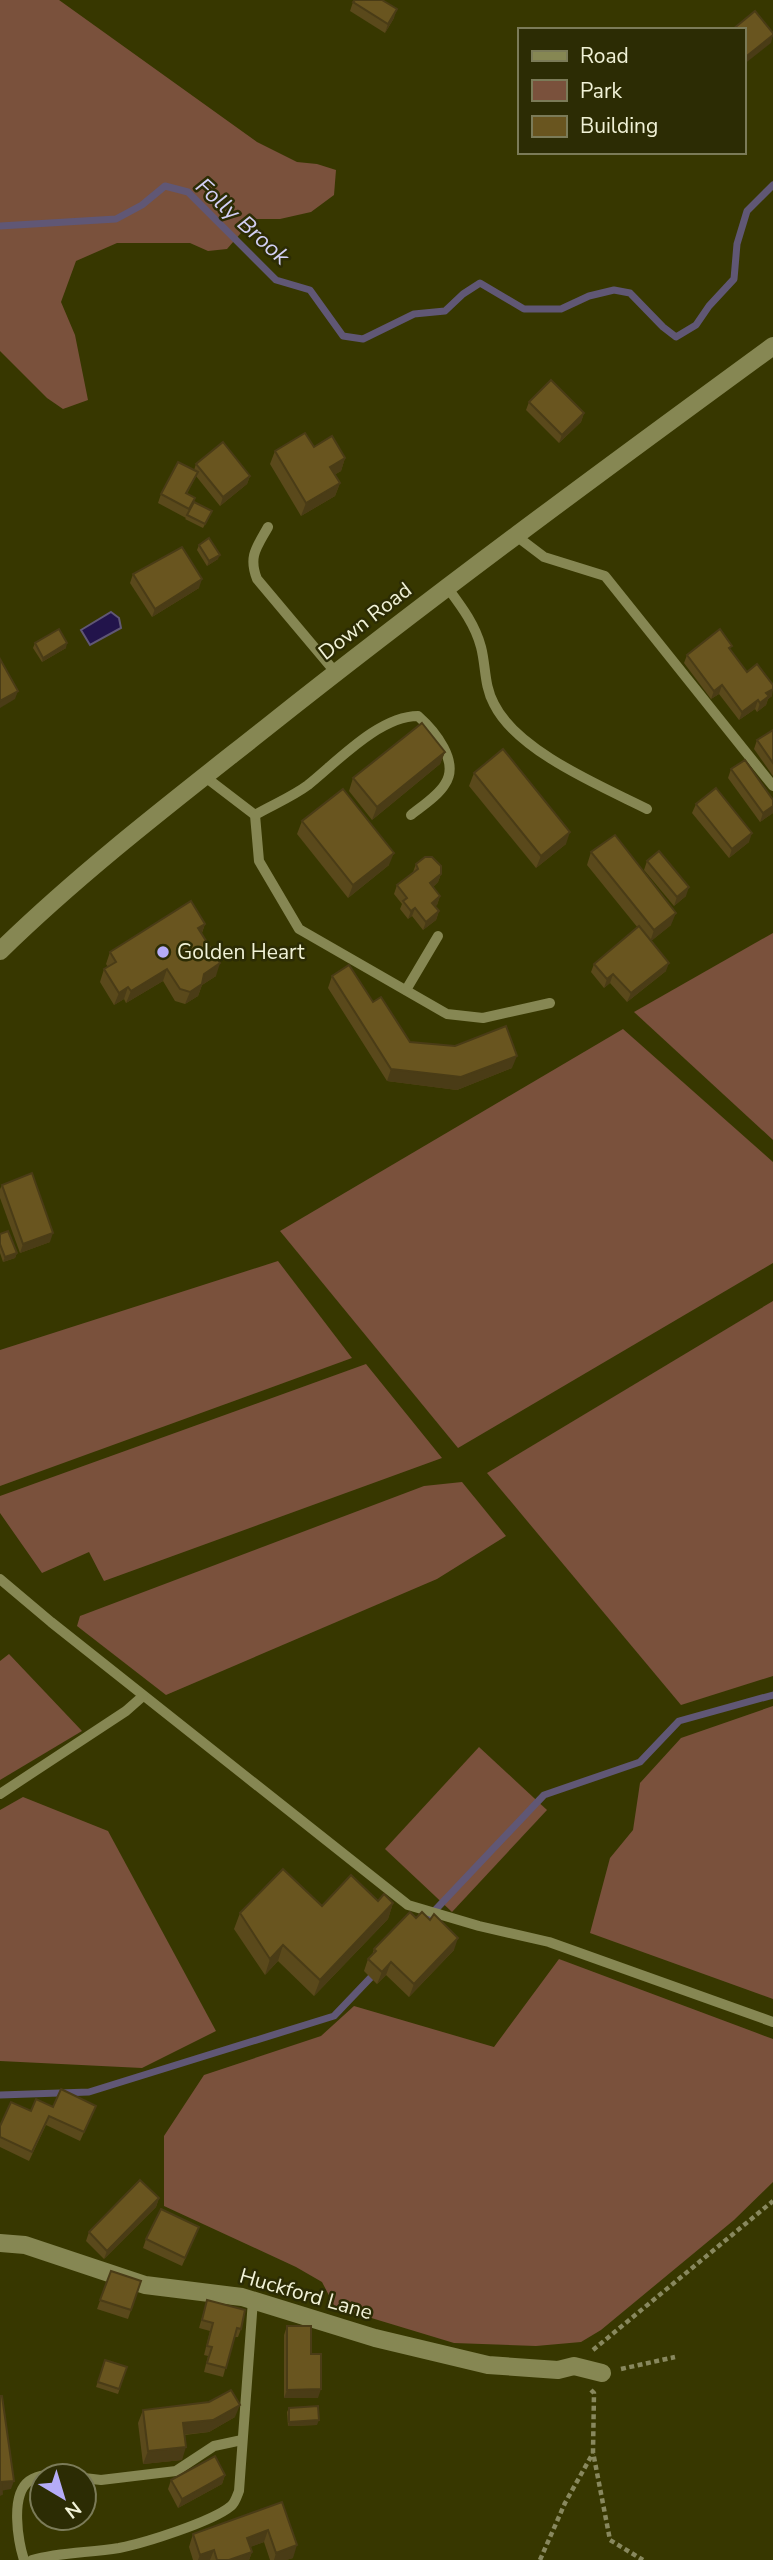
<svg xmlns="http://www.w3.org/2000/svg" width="773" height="2560" font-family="'Nunito Sans',sans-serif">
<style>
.green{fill:#7a513c}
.water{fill:#22144b;stroke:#605775;stroke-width:2}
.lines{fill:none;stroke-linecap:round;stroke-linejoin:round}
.stream{stroke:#605775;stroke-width:7}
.path{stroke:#88885e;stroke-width:4.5;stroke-dasharray:5 3.5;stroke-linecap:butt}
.lane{stroke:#868753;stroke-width:10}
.street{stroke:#868753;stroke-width:18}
.secondary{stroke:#868753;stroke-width:18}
.wall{fill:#5a491b}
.shaded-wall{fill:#4a3c16}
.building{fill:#69551f;stroke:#4a3c16;stroke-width:2}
.poi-dot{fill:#b5acf8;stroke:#2c2c04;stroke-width:2.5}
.labels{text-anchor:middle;stroke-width:5;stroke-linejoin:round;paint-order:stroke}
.street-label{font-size:21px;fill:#f1f2d7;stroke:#2c2c04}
.poi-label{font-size:21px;fill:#f1f2d7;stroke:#2c2c04;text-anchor:start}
.water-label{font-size:23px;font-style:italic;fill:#d2cff4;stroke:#2c2c04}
</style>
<rect width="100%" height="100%" fill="#373700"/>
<!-- green -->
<g class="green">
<path d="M0 0H59L257 142 297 162 317 164 336 170 334 195 311 212 280 219H253L227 249 208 251 190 243H117L76 261 61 302 75 335 88 400 63 409 47 398 0 351Z"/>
<path d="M773 933V1140L634 1012Z"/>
<path d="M623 1029 773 1162V1263L458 1448 280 1231Z"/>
<path d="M278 1261 352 1358 0 1486V1350Z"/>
<path d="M773 1301V1676L681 1705 487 1473Z"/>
<path d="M366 1364 442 1458 104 1581 89 1552 42 1573 0 1513V1496Z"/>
<path d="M462 1482 506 1536 437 1579 166 1695 77 1626 80 1616 424 1486Z"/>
<path d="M9 1654 82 1731 0 1780V1661Z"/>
<path d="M773 1706V1999L590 1933 610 1858 633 1830 640 1783 681 1738Z"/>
<path d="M479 1747 547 1810 452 1912 385 1849Z"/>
<path d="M23 1797 108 1831 216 2031 142 2068 0 2061V1810Z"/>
<path d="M559 1959 773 2039V2182L734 2220 601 2330 581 2342 536 2346 454 2343 335 2307 322 2282 296 2267 164 2206V2136L204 2075 321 2036 354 2006 494 2047Z"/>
</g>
<!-- water -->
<path class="water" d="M111 612 119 618 121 628 90 645 81 630Z"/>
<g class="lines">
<!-- stream -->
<g class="stream">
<path d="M0 226 116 219 142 205 165 186 188 192 276 280 310 290 343 336 363 339 414 314 445 311 463 294 480 283 524 309H561L589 296 614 290 630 293 663 327 676 337 696 325 709 306 734 279 737 244 747 211 773 185"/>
<path d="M422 1924 544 1795 640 1762 679 1721 773 1695"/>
<path d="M0 2095 89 2092 334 2016 375 1973"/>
</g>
<!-- path -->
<g class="path">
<path d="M593 2350 773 2201"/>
<path d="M621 2369 675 2357"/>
<path d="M591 2390 594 2393 593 2452 610 2540 643 2560"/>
<path d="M540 2560 565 2503 593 2453"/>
</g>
<!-- lane -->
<g class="lane">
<path d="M268 527C257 547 248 556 257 579L336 673"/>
<path d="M515 535 544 557 605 576 773 786"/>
<path d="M447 587C461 606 475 624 481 647 486 666 484 686 494 704 517 751 601 786 647 809"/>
<path d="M204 776 255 815 259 861 299 929 447 1014 483 1018 550 1003"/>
<path d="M255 815C272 805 292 797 308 785 337 762 379 716 418 716 435 731 460 762 445 784 438 796 422 806 411 815"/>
<path d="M406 990 438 936"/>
<path d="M0 1579 51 1622 408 1905 479 1926 549 1942 773 2022"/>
<path d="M0 1794 126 1711 143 1696"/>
<path d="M84 2478 101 2480 176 2471 214 2446 242 2440"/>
<path d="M24 2560C18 2541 10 2495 29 2481 40 2473 54 2475 66 2476"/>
<path d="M32 2560C61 2552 90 2553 119 2548 144 2543 212 2522 231 2506 235 2503 237 2496 239 2491L253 2300"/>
</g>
<!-- street -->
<path class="street" d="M0 2243 25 2245 145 2285 242 2297 375 2338 488 2365 558 2370 574 2366 602 2373"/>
<!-- secondary -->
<path class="secondary" d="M0 951C83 870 176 799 267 727 432 596 602 471 773 346"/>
</g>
<!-- wall -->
<g class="wall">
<path d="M353 2 394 18 385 33 350 11Z"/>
<path d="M529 402 584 413 581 422 559 443 526 410Z"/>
<path d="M314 447 345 458 341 471 334 475 340 483 335 496 301 516 270 464 275 451Z"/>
<path d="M196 464 250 476 247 484 220 506 196 476 187 494 194 502 210 515 203 528 185 519 186 518 158 503 161 494 194 470Z"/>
<path d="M199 545 218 559 207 566 197 550Z"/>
<path d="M133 574 199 588 152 617 130 583Z"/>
<path d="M35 643 66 648 42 662 33 648Z"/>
<path d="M730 650 747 672 772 696 768 699 766 705 757 712 755 709 739 720 719 694 711 699 684 663 687 655Z"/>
<path d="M773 730V776L754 749 757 740Z"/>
<path d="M445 752 440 764 372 820 349 791 353 778Z"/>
<path d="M731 769 773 813 760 822 728 778Z"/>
<path d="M474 773 566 844 536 868 469 786Z"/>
<path d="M696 804 749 842 729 858 692 813Z"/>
<path d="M302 821 389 865 348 898 297 834Z"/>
<path d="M591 852 671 925 651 941 666 971 627 1002 610 983 604 988 591 972 594 964 638 928 587 865Z"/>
<path d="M647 861 686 896 674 906 644 870Z"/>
<path d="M416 864 441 874 438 882 433 887 440 896 437 905 435 906 439 911 436 920 423 930 412 916 408 919 400 909 402 904 394 894 397 885 413 872Z"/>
<path d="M205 924 202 933 216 976 202 985 198 996 185 1004 175 1001 163 981 126 1003 124 999 114 1005 100 982 104 969 108 967 106 964 110 952Z"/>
<path d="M332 976 373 1002 410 1042 512 1068 457 1090 387 1081 328 988Z"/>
<path d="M2 1185 50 1242 20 1253 0 1198V1189Z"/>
<path d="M0 1234 17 1253 15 1258 3 1262 0 1253Z"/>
<path d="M378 1901 393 1903 388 1919 314 1996 278 1961 265 1975 234 1929 240 1913Z"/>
<path d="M374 1949 454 1950 409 1997 386 1975 377 1984 364 1971 368 1959 372 1955Z"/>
<path d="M96 2106 80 2141 46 2125 29 2161 0 2147V2126L31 2111 53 2107Z"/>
<path d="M159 2198 156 2207 104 2259 86 2241 89 2232Z"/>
<path d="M199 2227 182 2266 143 2248 146 2239Z"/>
<path d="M111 2271 141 2281 128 2319 97 2309Z"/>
<path d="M207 2300 241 2329 238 2337H234L223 2377 204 2372 208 2356 204 2355 210 2331 199 2328Z"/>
<path d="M287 2326 311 2354 318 2398H284V2335Z"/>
<path d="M105 2360 127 2367 118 2394 96 2387Z"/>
<path d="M289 2408 317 2425 288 2426 287 2412Z"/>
<path d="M143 2410 235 2417 209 2432 185 2435 182 2460 143 2464 138 2423Z"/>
<path d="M225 2475 222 2484 178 2508 168 2489 171 2480Z"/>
<path d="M282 2502 293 2558 286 2560H270L264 2542 250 2547 252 2552 249 2560H193L189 2547 193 2534Z"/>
</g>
<!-- shaded-wall -->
<g class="shaded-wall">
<path d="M397 9 394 18 385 33 388 24Z"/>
<path d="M773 35 771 43 743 65V59Z"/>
<path d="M584 413 581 422 559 443 562 435Z"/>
<path d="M345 458 341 471 325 480 330 467Z"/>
<path d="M250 476 247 484 220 506 223 497Z"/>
<path d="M340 483 335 496 301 516 306 503Z"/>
<path d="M220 555 218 559 207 566 209 561Z"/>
<path d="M202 579 199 588 152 617 155 609Z"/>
<path d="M67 643 66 648 42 662 43 658Z"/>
<path d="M722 685 719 694 711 699 714 691Z"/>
<path d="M773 689 772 696 768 699 766 705 757 712 760 703 766 693Z"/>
<path d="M18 691 15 699 0 708V701Z"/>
<path d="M758 700 755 709 739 720 742 712Z"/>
<path d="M445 752 440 764 372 820 377 807Z"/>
<path d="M773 806V813L760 822 763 813Z"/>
<path d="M570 832 566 844 536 868 541 856Z"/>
<path d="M752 833 749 842 729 858 732 849Z"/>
<path d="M394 853 389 865 348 898 353 885Z"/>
<path d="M441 874 438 882 427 892 430 883Z"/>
<path d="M689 887 686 896 674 906 677 897Z"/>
<path d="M440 896 437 905 429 911 432 903Z"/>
<path d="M415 908 412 916 408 919 411 911Z"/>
<path d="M439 911 436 920 423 930 426 922Z"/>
<path d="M676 913 671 925 650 942 654 930Z"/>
<path d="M205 924 200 937 198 928Z"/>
<path d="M220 963 216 976 202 985 198 996 185 1004 190 992 204 974Z"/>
<path d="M669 963 666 971 627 1002 631 993Z"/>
<path d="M167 969 163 981 126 1003 131 991Z"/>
<path d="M613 974 610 983 604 988 607 979Z"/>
<path d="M128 987 124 999 114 1005 119 993Z"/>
<path d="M517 1056 512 1068 457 1090 387 1081 391 1069Z"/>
<path d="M53 1233 50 1242 20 1253 23 1244Z"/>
<path d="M17 1253 15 1258 3 1262 5 1257Z"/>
<path d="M393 1903 388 1919 314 1996 320 1980Z"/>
<path d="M458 1938 454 1950 409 1997 414 1984Z"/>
<path d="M283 1945 278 1961 265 1975 270 1959Z"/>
<path d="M391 1962 386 1975 377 1984 382 1972Z"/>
<path d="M159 2198 156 2207 104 2259 107 2251Z"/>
<path d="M321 2389 318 2398H284L287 2390Z"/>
<path d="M240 2405 235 2417 209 2432 179 2435 183 2423Z"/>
<path d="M319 2420 317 2425 288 2426 289 2422Z"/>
<path d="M186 2447 182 2460 143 2464 148 2451Z"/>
<path d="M225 2475 222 2484 178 2508 182 2499Z"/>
<path d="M14 2481 11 2489 0 2491 1 2482Z"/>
<path d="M268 2530 264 2542 242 2550 247 2538Z"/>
<path d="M297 2545 293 2558 286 2560H274L276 2553Z"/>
<path d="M214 2550 210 2560H198L200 2555Z"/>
<path d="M252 2552 249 2560H229Z"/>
</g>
<!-- building -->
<g class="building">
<path d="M355 0H382L397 9 388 24 353 2Z"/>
<path d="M755 11 773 33V35L743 59V30H732Z"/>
<path d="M551 380 584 413 562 435 529 402Z"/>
<path d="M305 433 314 447 332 436 345 458 330 467 340 483 306 503 275 451Z"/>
<path d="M223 442 250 476 223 497 196 464Z"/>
<path d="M178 462 198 472 186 493 195 498 189 509 161 494Z"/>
<path d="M194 502 212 511 205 524 187 515Z"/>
<path d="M209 538 220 555 209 561 199 545Z"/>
<path d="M182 547 202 579 155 609 133 574Z"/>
<path d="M59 629 67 643 43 658 35 643Z"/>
<path d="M720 629 732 646 729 648 747 672 757 664 773 685V689L766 693 769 696 760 703 758 700 742 712 722 685 714 691 687 655Z"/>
<path d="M0 659 18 691 0 701Z"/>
<path d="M422 723 445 752 377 807 353 778Z"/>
<path d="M773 730V763L757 740Z"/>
<path d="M503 749 570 832 541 856 474 773Z"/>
<path d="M745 760 773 800V806L763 813 731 769Z"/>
<path d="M716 788 752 833 732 849 696 804Z"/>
<path d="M343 789 394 853 353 885 302 821Z"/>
<path d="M615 835 676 913 654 930 591 852Z"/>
<path d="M659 851 689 887 677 897 647 861Z"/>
<path d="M425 857H432L441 866V874L430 883 440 896 432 903 439 911 426 922 415 908 411 911 403 901 407 898 397 885 418 869 416 864Z"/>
<path d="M191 901 205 924 198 928 220 963 204 974 202 984 190 992 180 989 167 969 131 991 128 987 119 993 104 969 116 962 110 952Z"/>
<path d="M639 926 669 963 631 993 613 974 607 979 594 964Z"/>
<path d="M349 965 373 1002 381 997 410 1042 455 1046 506 1026 517 1056 461 1077 391 1069 332 976Z"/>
<path d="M32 1173 53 1233 23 1244 2 1185Z"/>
<path d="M8 1231 17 1253 5 1257 0 1244V1234Z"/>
<path d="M283 1869 322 1906 351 1875 378 1901 384 1894 393 1903 320 1980 283 1945 270 1959 240 1913Z"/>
<path d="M410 1912 416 1918 422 1912 430 1920 434 1914 458 1938 414 1984 391 1962 382 1972 368 1959 376 1951 374 1949Z"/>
<path d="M61 2089 96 2106 84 2132 49 2116 32 2152 0 2137V2126L11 2102 31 2111 36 2099 53 2107Z"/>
<path d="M140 2180 159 2198 107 2251 89 2232Z"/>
<path d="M161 2209 199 2227 185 2258 146 2239Z"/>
<path d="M111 2271 141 2281 131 2310 100 2300Z"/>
<path d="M207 2300 245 2310 241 2329 237 2328 226 2368 207 2363 212 2347 207 2346 213 2323 202 2320Z"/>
<path d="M287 2326H311V2354H321V2389L287 2390Z"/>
<path d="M105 2360 127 2367 119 2389 98 2382Z"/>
<path d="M231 2390 240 2405 213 2420 183 2423 186 2447 148 2451 143 2410 209 2402Z"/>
<path d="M0 2396H2L14 2481 1 2482 2 2494 0 2495Z"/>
<path d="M318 2406 319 2420 289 2422V2408Z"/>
<path d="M215 2456 225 2475 182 2499 171 2480Z"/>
<path d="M282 2502 297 2545 276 2553 268 2530 247 2538 252 2552 229 2560H217L214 2550 200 2555 193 2534Z"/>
</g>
<!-- markers -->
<circle class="poi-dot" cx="163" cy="952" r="7"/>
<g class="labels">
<!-- street labels -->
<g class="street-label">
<text transform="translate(365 621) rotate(-38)" y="7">Down Road</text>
<text transform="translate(306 2294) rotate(16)" y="7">Huckford Lane</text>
</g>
<!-- poi labels -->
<g class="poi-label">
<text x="177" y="959">Golden Heart</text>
</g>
<!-- water labels -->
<g class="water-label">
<text transform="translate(243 221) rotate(42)" y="8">Folly Brook</text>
</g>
</g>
<!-- legend -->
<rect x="518" y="28" width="228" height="126" fill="#2c2c04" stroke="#7b7b58" stroke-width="2"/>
<rect x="532" y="51" width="35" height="10" fill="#868753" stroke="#7b7b58" stroke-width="2"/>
<text x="580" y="63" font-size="21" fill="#f1f2d7">Road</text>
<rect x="532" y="80" width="35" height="21" fill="#7a513c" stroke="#7b7b58" stroke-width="2"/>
<text x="580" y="98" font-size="21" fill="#f1f2d7">Park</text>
<rect x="532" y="116" width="35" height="21" fill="#69551f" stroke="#7b7b58" stroke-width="2"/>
<text x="580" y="133" font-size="21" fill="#f1f2d7">Building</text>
<!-- north arrow -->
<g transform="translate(63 2497) rotate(142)"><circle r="33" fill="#2c2c04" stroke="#7b7b58" stroke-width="2"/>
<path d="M0-5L12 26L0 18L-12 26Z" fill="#b5acf8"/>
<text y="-10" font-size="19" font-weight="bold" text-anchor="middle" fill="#f1f2d7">N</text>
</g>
</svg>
